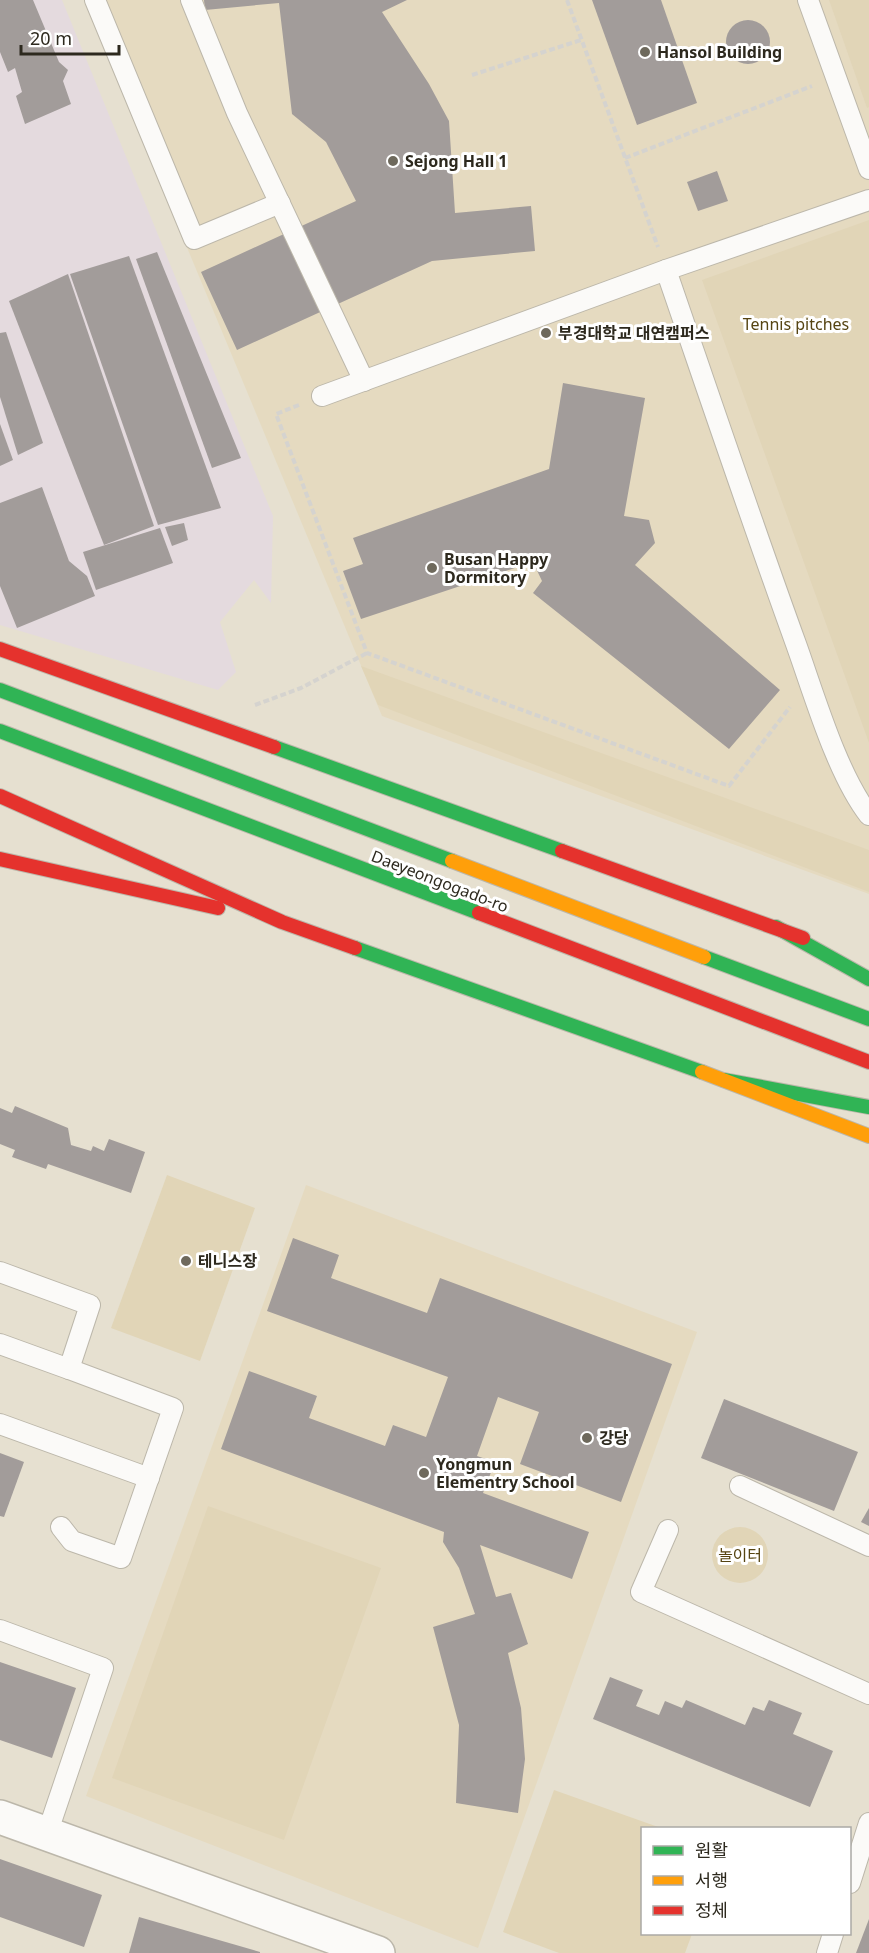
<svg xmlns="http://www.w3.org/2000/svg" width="869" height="1953" font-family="'Noto Sans','Noto Sans KR',sans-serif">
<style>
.built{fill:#e5dac0}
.industrial{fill:#e4dade}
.green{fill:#e1d5b7}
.building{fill:#a29c9a}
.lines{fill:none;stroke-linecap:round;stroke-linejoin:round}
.lane-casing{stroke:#bcb7aa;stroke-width:22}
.street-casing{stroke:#bcb7aa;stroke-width:36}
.fast-casing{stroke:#bcb7aa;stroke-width:16}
.slow-casing{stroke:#bcb7aa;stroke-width:16}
.jam-casing{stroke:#bcb7aa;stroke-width:16}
.path{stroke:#d5d3cf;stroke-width:4;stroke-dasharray:6 3;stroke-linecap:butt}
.lane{stroke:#fbfaf8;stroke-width:20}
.street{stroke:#fbfaf8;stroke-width:33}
.fast{stroke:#30b455;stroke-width:14}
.slow{stroke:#ff9f0a;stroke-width:14}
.jam{stroke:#e5322d;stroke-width:14}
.poi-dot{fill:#6e695c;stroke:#fff;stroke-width:2}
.labels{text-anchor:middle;stroke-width:6;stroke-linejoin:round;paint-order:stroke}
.poi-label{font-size:16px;font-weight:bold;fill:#2d291e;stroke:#fff;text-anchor:start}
.park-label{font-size:16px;fill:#564412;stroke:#fff}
.street-label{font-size:16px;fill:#2d291e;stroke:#fff}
</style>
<rect width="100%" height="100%" fill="#e6e0d0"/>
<!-- built -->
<g class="built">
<path d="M84 0H869V894L382 716Z"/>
<path d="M306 1185 697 1332 478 1948 86 1796Z"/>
</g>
<!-- industrial -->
<path class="industrial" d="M0 0H62L273 516 271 603 254 580 220 622 236 672 218 690 0 625Z"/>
<!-- green -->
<g class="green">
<path d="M829 0H869V107L867 108Z"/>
<path d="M869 220V743L702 280Z"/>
<path d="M361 666 869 850V892L378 705Z"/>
<path d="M167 1175 255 1208 200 1361 111 1328Z"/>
<path d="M208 1506 381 1568 284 1840 112 1778Z"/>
<circle cx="740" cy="1555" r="28"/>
<path d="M554 1790 661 1828H642V1934H692L685 1953H559L503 1932Z"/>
</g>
<!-- building -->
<g class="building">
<path d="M0 0H33L59 62 68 70 63 81 71 104 25 124 16 96 22 92 15 68 8 72 0 52Z"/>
<path d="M204 0H407L382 12 429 84 449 121 455 213 531 206 535 251 432 261 237 350 201 272 356 201 326 142 292 114 279 3 205 10Z"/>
<path d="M592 0H661L697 103 637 125Z"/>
<circle cx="748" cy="42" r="22"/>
<path d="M717 171 728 201 698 211 687 182Z"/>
<path d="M157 252 241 458 212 468 136 259Z"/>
<path d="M129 256 221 508 158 525 70 274Z"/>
<path d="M68 274 154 526 104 545 9 301Z"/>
<path d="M6 332 43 443 18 455 0 397V333Z"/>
<path d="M563 383 645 398 624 516 649 520 655 543 635 565 780 690 729 749 533 593 542 581 533 562 361 619 343 571 363 564 353 538 549 469Z"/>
<path d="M0 424 13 460 0 466Z"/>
<path d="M42 487 69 561 87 576 95 596 17 628 0 586V503Z"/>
<path d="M184 523 188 540 172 546 165 527Z"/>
<path d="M160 528 173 563 96 590 83 552Z"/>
<path d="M15 1106 68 1128 71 1145 91 1151 93 1146 104 1151 109 1139 145 1152 131 1193 48 1164 46 1169 12 1157 15 1150 0 1144V1108L12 1113Z"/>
<path d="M293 1238 339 1255 331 1278 427 1313 440 1278 672 1364 621 1502 520 1464 539 1412 498 1397 477 1456 495 1462 483 1493 589 1532 572 1579 480 1545 496 1597 511 1593 528 1644 508 1653 521 1708 525 1759 518 1813 456 1803 459 1725 433 1627 475 1614 459 1568 443 1542 444 1532 221 1449 249 1371 317 1396 309 1418 385 1446 393 1425 426 1437 448 1377 267 1311Z"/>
<path d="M724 1399 858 1452 834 1511 701 1458Z"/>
<path d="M0 1453 24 1462 4 1517 0 1516Z"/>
<path d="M869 1508V1526L861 1522Z"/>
<path d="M0 1662 76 1688 52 1758 0 1740Z"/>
<path d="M610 1677 643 1690 636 1706 659 1715 665 1701 682 1708 686 1700 745 1725 753 1707 764 1711 769 1700 802 1713 793 1734 833 1751 810 1807 593 1719Z"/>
<path d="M0 1859 102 1895 84 1947 0 1917Z"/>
<path d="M139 1917 260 1952V1953H129Z"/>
<path d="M869 1920V1953H856L869 1919Z"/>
</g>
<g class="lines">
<defs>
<g id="lane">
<path d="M95 0 194 239 280 203"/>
<path d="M191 0 237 113 364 381"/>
<path d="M808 0 869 169"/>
<path d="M666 270C709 395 751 520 796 644 814 694 837 774 869 815"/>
<path d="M322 396 666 270 869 200"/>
<path d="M0 1272 90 1305 69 1369 0 1344"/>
<path d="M0 1424 149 1478"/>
<path d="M740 1486 869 1546"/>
<path d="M61 1527 72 1541 121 1558 173 1408 69 1369"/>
<path d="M668 1530 641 1592 869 1694"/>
<path d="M0 1630 103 1668 47 1834"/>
<path d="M850 1883 869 1823"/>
<path d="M827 1953 833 1934"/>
</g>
<path id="street" d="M0 1817 378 1953"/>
<g id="fast">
<path d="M0 690 452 861"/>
<path d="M0 731 479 913"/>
<path d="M274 747 562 851"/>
<path d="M776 927 869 979"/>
<path d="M355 948 702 1072"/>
<path d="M704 957 869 1019"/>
<path d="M724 1080 869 1107"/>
</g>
<g id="slow">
<path d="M452 861 704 957"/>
<path d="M702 1072 869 1136"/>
</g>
<g id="jam">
<path d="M0 649 274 747"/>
<path d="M0 796 282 922 355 948"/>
<path d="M562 851 803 938"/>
<path d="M0 859 218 908"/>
<path d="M479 913 869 1062"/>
</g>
</defs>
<!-- lane casing -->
<use href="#lane" class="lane-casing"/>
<!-- street casing -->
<use href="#street" class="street-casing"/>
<!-- fast casing -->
<use href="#fast" class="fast-casing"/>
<!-- slow casing -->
<use href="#slow" class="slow-casing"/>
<!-- jam casing -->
<use href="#jam" class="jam-casing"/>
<!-- path -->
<g class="path">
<path d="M567 0 658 247"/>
<path d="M472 75 581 40"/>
<path d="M625 158 812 86"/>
<path d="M299 405 276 414 367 653 729 786 790 707"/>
<path d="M255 705 301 688 367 653"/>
</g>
<!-- lane -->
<use href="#lane" class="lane"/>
<!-- street -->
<use href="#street" class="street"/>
<!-- fast -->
<use href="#fast" class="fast"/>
<!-- slow -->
<use href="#slow" class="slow"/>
<!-- jam -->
<use href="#jam" class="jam"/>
</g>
<!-- markers -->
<g class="poi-dot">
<circle cx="645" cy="52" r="6"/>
<circle cx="393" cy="161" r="6"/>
<circle cx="546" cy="333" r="6"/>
<circle cx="432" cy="568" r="6"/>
<circle cx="186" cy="1261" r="6"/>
<circle cx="587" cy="1438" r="6"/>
<circle cx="424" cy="1473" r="6"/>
</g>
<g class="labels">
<!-- poi labels -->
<g class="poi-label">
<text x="657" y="58">Hansol Building</text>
<text x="405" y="167">Sejong Hall 1</text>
<text x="558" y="339">부경대학교 대연캠퍼스</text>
<text x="444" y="565">Busan Happy<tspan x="444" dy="18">Dormitory</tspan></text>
<text x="198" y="1267">테니스장</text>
<text x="599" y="1444">강당</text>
<text x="436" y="1470">Yongmun<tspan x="436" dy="18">Elementry School</tspan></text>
</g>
<!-- park labels -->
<g class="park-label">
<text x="796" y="330">Tennis pitches</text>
<text x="740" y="1561">놀이터</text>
</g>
<!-- street labels -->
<g class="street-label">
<text transform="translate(440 881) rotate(21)" y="6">Daeyeongogado-ro</text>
</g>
</g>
<!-- legend -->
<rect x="641" y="1827" width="210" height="108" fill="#ffffff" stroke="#aba9a5" stroke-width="1.5"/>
<rect x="653" y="1846" width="30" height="9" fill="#30b455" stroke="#aba9a5" stroke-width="1.5"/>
<text x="695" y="1857" font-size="18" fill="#2d291e">원활</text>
<rect x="653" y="1876" width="30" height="9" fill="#ff9f0a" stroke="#aba9a5" stroke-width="1.5"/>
<text x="695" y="1887" font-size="18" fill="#2d291e">서행</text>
<rect x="653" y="1906" width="30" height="9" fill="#e5322d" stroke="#aba9a5" stroke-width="1.5"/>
<text x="695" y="1917" font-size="18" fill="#2d291e">정체</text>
<!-- scale -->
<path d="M21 45v9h98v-9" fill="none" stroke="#2d291e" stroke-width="3"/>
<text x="30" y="45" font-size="18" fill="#2d291e" stroke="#ffffff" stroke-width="4.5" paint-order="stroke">20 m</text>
</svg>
